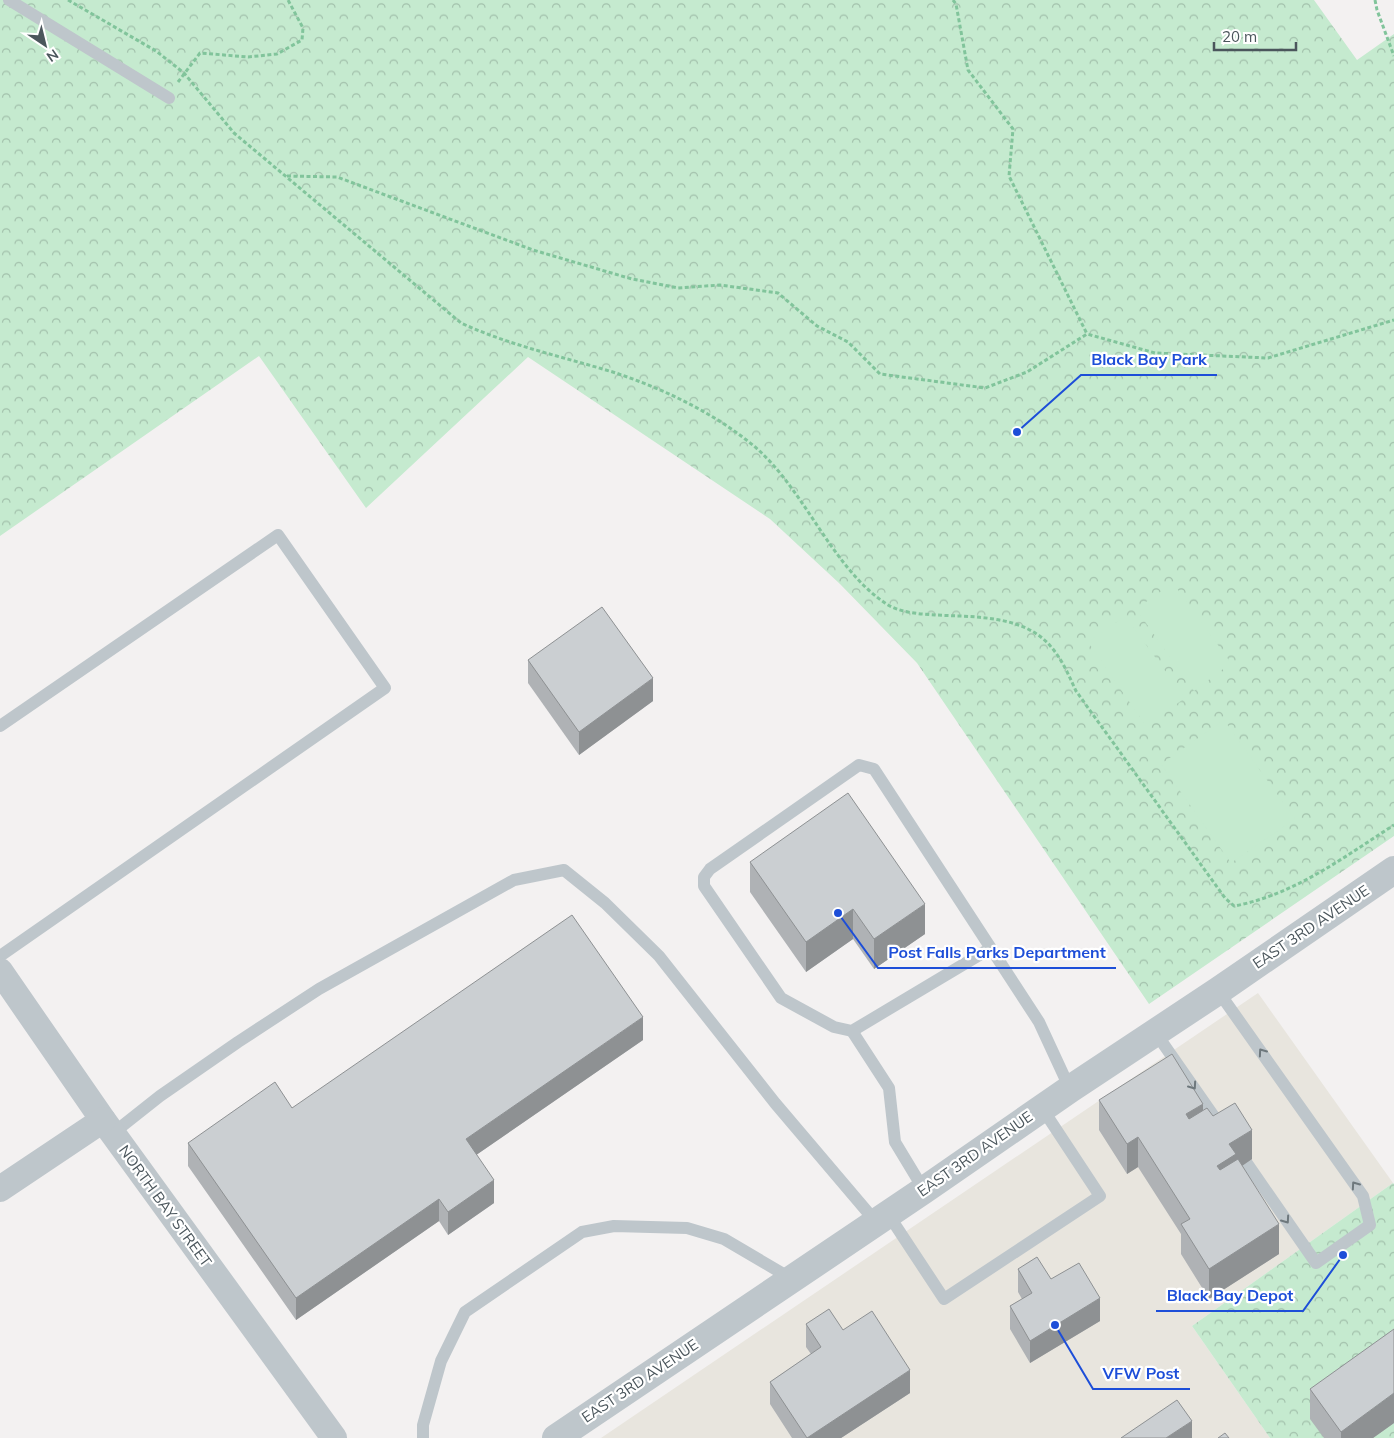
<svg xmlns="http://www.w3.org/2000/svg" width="1394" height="1438" font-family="Mulish,sans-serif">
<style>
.commercial{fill:#e8e5de}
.forest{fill:url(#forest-crowns)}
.garden{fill:#c5eacf}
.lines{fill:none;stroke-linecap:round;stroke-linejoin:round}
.path{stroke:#81c49b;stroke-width:3;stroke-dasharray:4 2.5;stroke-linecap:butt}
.service{stroke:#bec6cb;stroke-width:12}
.minor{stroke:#bec6cb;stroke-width:26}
.tertiary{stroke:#bec6cb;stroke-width:28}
.wall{fill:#afb2b5}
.shaded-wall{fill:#8e9193}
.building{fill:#cbcfd2;stroke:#8e9193}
.oneway{stroke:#6e787d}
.labels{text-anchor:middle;stroke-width:4.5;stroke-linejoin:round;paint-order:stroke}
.street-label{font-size:15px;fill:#4b565c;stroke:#fff}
.leader{fill:none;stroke:#1d4ed8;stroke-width:2}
.callout-dot{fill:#1d4ed8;stroke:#fff;stroke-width:2}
.callout-label{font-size:16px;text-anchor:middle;font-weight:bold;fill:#1d4ed8;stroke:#fff;stroke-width:4.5;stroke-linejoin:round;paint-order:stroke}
</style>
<defs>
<pattern id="forest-crowns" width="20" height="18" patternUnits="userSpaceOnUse" patternTransform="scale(1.25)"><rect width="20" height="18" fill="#c5eacf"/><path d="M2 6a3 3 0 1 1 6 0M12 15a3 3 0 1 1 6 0" fill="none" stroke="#a2c0ab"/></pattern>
</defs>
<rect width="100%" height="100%" fill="#f3f1f1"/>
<!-- commercial -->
<path class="commercial" d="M1258 993 1393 1183 1192 1326 1270 1438H601Z"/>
<!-- forest -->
<g class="forest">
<path d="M0 0H1314L1357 60 1394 34V836L1149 1004 917 663 840 584 770 519 528 357 366 508 259 356 0 536Z"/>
<path d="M1393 1183 1394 1184V1438H1270L1192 1326Z"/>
</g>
<!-- garden -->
<g class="garden">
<path d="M1173 583 1231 663 1194 691 1136 609Z"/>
<path d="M1125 616 1185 698 1146 726 1088 642Z"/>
<path d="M1224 720 1295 819 1231 863 1161 764Z"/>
</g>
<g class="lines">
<!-- path -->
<g class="path">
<path d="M68 0 156 51 184 73 234 133 461 323C511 346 564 357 616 373 663 389 710 411 749 442 803 484 829 565 885 603 899 613 920 614 936 615 975 617 1026 615 1052 648 1063 661 1069 676 1076 691L1225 898 1234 906C1294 895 1344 857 1394 825"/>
<path d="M953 0 956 4 968 70 1013 129 1009 176 1087 334"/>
<path d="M1375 0 1377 10 1394 56"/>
<path d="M178 82 200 53 248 57 277 54 302 40 303 28 288 0"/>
<path d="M287 176 337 177 533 250 632 279 678 288 720 285 778 293 817 326 848 342 880 374 985 388 1027 372 1087 334 1155 353 1268 358 1394 320"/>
</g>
<!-- service -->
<g class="service">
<path d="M9 0 169 98"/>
<path d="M0 726 278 535 385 688 0 956"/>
<path d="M991 948 852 1031 834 1027 781 998 704 886V877L710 869 859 765 874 769 1039 1022 1070 1089"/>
<path d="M1218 991 1363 1196 1370 1225 1316 1263 1237 1149"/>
<path d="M852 1031 889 1088 895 1142 924 1190"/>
<path d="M1155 1032 1222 1128"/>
<path d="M112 1134 160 1096 238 1042 319 989 514 880 564 870 605 903 659 956 775 1103 876 1222"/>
<path d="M888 1214 944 1299 1100 1196 1042 1108"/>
<path d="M423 1438V1425L441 1361 465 1312 582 1232 614 1226 687 1228 724 1239 792 1279"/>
</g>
<!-- minor -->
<g class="minor">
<path d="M0 971 103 1120 334 1438"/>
<path d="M0 1189 103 1120"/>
</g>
<!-- tertiary -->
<path class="tertiary" d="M556 1438 924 1190 1070 1089 1218 991 1394 870"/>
</g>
<!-- wall -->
<g class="wall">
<path d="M528 660 653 701 579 755 528 683Z"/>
<path d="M750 862 925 934 874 969 853 939 806 972 750 892Z"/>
<path d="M643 1040 476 1155 494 1203 448 1235 439 1221 296 1320 188 1166V1143L292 1108Z"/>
<path d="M1099 1100 1203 1110 1213 1116 1252 1159 1242 1166 1279 1254 1209 1299 1181 1254V1234L1138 1167 1127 1174 1099 1130Z"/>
<path d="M1018 1269 1051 1279 1100 1321 1030 1363 1010 1329V1306L1022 1299 1018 1292Z"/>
<path d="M806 1324 843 1330 910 1393 841 1438H792L770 1404V1382L811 1354 806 1347Z"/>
<path d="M1310 1389 1394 1423 1373 1438H1324L1310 1419Z"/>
</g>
<!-- shaded-wall -->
<g class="shaded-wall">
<path d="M653 678V701L579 755V732Z"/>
<path d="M925 904V934L874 969V939Z"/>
<path d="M853 909V939L806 972V942Z"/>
<path d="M643 1017V1040L466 1162V1139Z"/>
<path d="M1203 1104V1134L1186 1144V1114Z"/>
<path d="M1252 1130V1159L1236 1170 1217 1196V1166L1229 1144Z"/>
<path d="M1138 1137V1167L1127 1174V1144Z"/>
<path d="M494 1180V1203L448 1235V1212Z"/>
<path d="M439 1199V1221L296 1320V1298Z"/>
<path d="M1279 1224V1254L1209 1299V1269Z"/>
<path d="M1100 1298V1321L1030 1363V1341Z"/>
<path d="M910 1370V1393L841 1438H807Z"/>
<path d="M1394 1393V1423L1373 1438H1341V1432Z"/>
<path d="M1192 1421V1438H1166Z"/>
</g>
<!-- building -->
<g class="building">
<path d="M602 607 653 678 579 732 528 660Z"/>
<path d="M848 793 925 904 874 939 853 909 806 942 750 862Z"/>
<path d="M572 915 643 1017 466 1139 494 1180 448 1212 439 1199 296 1298 188 1143 275 1082 292 1108Z"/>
<path d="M1172 1054 1203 1104 1186 1114 1189 1119 1207 1108 1213 1116 1235 1103 1252 1130 1229 1144 1236 1154 1217 1166 1220 1170 1238 1159 1279 1224 1209 1269 1181 1224 1190 1219 1138 1137 1127 1144 1099 1100Z"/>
<path d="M1037 1257 1051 1279 1079 1263 1100 1298 1030 1341 1010 1306 1032 1293 1018 1269Z"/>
<path d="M829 1309 843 1330 872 1311 910 1370 807 1438 770 1382 821 1347 806 1324Z"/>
<path d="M1394 1329V1393L1341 1432 1310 1389Z"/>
<path d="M1177 1400 1192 1421 1166 1438H1121Z"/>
<path d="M1225 1433 1229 1438H1218Z"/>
</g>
<!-- one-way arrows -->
<defs><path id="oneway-chevron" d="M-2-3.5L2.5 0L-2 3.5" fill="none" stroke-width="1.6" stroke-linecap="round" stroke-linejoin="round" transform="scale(1.25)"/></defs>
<g class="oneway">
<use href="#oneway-chevron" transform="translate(1262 1052) rotate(-125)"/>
<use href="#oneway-chevron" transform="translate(1193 1086) rotate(55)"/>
<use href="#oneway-chevron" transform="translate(1355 1185) rotate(-125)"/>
<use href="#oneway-chevron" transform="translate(1286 1220) rotate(55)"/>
</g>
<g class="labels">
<!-- street labels -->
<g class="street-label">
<text transform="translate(1311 927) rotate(-34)" y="5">EAST 3RD AVENUE</text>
<text transform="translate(975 1154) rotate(-35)" y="5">EAST 3RD AVENUE</text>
<text transform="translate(165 1206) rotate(54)" y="5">NORTH BAY STREET</text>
<text transform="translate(640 1381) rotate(-34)" y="5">EAST 3RD AVENUE</text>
</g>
</g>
<!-- callouts -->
<path class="leader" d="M1017 432L1081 375H1217M838 913L878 968H1116M1343 1255L1303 1311H1156M1055 1325L1093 1389H1190"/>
<g class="callout-dot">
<circle cx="1017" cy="432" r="5"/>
<circle cx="838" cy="913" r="5"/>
<circle cx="1343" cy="1255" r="5"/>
<circle cx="1055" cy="1325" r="5"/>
</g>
<g class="callout-label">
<text x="1149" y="365">Black Bay Park</text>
<text x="997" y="958">Post Falls Parks Department</text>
<text x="1230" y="1301">Black Bay Depot</text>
<text x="1141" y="1379">VFW Post</text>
</g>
<!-- north arrow -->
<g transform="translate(45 45) rotate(145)" stroke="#ffffff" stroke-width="4" paint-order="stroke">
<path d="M0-4L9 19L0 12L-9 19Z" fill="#4b565c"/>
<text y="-8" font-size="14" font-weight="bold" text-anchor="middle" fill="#4b565c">N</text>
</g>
<!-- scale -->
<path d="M1214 42v8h82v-8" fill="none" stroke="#4b565c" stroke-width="2.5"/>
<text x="1222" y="42" font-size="15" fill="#4b565c" stroke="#ffffff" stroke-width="4" paint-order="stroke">20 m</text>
</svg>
